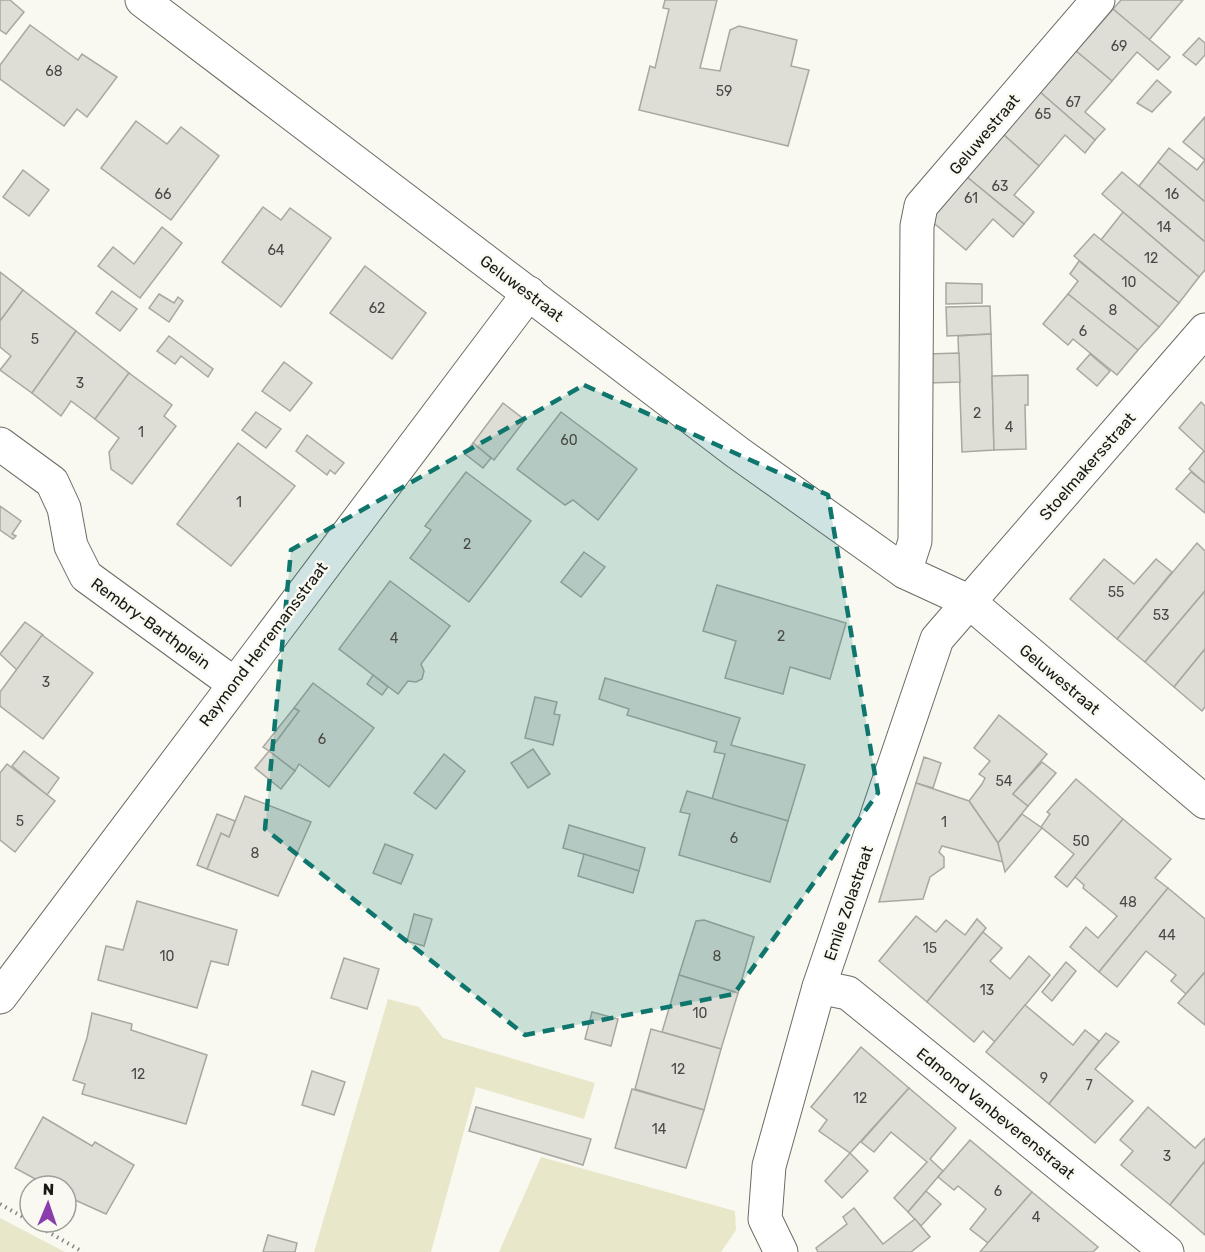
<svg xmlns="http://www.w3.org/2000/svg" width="1205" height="1252" font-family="Rubik,sans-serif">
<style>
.green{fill:#e9e7c9}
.building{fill:#deded6;stroke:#a8a7a0;stroke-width:1.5}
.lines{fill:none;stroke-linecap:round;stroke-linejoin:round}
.minor-casing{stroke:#6c6c65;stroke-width:35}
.path{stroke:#85857f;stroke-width:4;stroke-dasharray:1.5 4.5;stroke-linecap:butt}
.minor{stroke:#fff;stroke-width:33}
.marked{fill:#0f766e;fill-opacity:0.2;stroke:#0f766e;stroke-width:4.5;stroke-dasharray:12 8;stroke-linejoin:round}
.labels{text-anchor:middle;stroke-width:5;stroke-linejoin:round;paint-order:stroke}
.number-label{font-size:14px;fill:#4a4a45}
.street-label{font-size:16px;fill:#181815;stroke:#f9f9f1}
</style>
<rect width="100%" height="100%" fill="#f9f9f1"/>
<!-- green -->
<g class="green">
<path d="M388 999 419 1007 443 1038 595 1083 584 1119 476 1087 431 1252H314Z"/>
<path d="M541 1157 735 1211 736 1230 721 1252H499Z"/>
<path d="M0 1218 65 1252H0Z"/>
</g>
<!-- building -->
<g class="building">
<path d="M0 0H10L24 12 6 34 0 30Z"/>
<path d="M665 0H717L700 68 720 71 730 30 739 26 797 40 791 66 809 70 788 146 639 110 650 66 655 68 669 9 663 8Z"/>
<path d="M1121 0H1183L1149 40 1113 9Z"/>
<path d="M1113 9 1170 57 1158 70 1137 52 1112 81 1076 51Z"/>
<path d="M30 25 78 60 82 54 117 77 87 117 77 109 64 126 0 79V65Z"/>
<path d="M1199 38 1205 43V55L1196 65 1183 55Z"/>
<path d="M1076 51 1112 81 1085 112 1105 129 1095 140 1040 92Z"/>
<path d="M1157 80 1171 92 1152 112 1137 103Z"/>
<path d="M1040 92 1095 140 1085 153 1065 135 1039 166 1004 135Z"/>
<path d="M1205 117V160L1183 142Z"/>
<path d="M136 121 167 144 181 127 219 156 171 220 101 168Z"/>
<path d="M1004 135 1039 166 1014 195 1034 212 1024 224 967 177Z"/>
<path d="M1169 148 1197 170 1205 160V202L1158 162Z"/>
<path d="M1158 162 1205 202V242L1139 186Z"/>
<path d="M23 170 49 190 29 216 3 197Z"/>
<path d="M1122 172 1205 242V270L1199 277 1102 194Z"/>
<path d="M967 177 1024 224 1013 237 993 219 966 250 930 220Z"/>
<path d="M263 207 281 220 290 208 331 238 281 307 222 262Z"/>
<path d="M1123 212 1199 277 1179 303 1101 240Z"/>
<path d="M162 227 182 243 140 298 98 266 113 247 134 264Z"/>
<path d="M1094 234 1179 303 1159 327 1074 256Z"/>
<path d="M1079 261 1159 327 1138 350 1068 294 1078 281 1070 274Z"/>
<path d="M365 266 426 313 392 359 330 313Z"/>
<path d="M0 272 23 290 0 321Z"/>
<path d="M946 283 982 284V303L946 304Z"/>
<path d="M23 290 76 331 32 393 0 370 11 356 0 347V321Z"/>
<path d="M112 291 137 309 120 331 96 313Z"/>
<path d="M159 294 174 303 178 297 183 301 169 322 149 308Z"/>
<path d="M1068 294 1138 350 1117 375 1073 339 1068 345 1043 324Z"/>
<path d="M990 306 991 334 947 336 946 307Z"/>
<path d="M76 331 129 373 95 419 71 401 61 416 32 393Z"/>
<path d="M991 334 994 450 962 452 958 336Z"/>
<path d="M169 336 213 369 208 377 181 356 175 364 157 351Z"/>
<path d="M959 353 960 382 928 383 927 354Z"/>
<path d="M1090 354 1110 371 1097 386 1077 369Z"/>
<path d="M284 362 312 383 290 411 262 391Z"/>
<path d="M129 373 172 405 164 416 176 426 132 484 111 469 109 452 119 438 95 419Z"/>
<path d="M1028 375V405H1025L1026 449 994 450 992 376Z"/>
<path d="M1201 402 1205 406V483L1189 469 1204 451 1179 428Z"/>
<path d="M503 403 525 420 494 460 473 443Z"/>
<path d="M256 412 281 429 266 448 242 430Z"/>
<path d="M561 412 637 469 598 520 573 500 565 505 517 469Z"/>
<path d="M307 435 344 463 335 474 330 470 327 475 296 451Z"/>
<path d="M238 443 295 486 231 566 177 524Z"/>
<path d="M473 443 491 458 483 468 465 454Z"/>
<path d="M466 472 531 521 469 602 410 558 431 530 425 526Z"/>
<path d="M1191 472 1205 483V513L1176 489Z"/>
<path d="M0 506 21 521 12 534 16 536 13 539 0 530Z"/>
<path d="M1197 543 1205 551V591L1145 662 1117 639Z"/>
<path d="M584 552 605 567 581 597 561 582Z"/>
<path d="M1104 559 1134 584 1156 559 1172 572 1117 639 1070 599Z"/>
<path d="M390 581 450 626 421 664 424 671 422 679 416 682 408 681 398 694 339 649Z"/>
<path d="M717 585 846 623 830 679 790 667 783 694 725 678 736 641 703 631Z"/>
<path d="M1205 591V649L1174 687 1145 662Z"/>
<path d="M25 622 43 635 17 670 0 654Z"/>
<path d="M42 635 93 673 43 739 0 706V692Z"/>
<path d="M1205 649V707L1202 711 1174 687Z"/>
<path d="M373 675 388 687 382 695 367 684Z"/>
<path d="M605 678 740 718 731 745 805 765 788 821 712 799 725 754 714 752 717 742 627 715 629 709 599 699Z"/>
<path d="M313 683 374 728 329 787 299 764 295 771 269 751 299 711 294 708Z"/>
<path d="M535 697 557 702 554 714 560 715 553 745 525 738Z"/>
<path d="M294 708 299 711 269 751 263 747Z"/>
<path d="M999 715 1047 754 1013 794 1028 806 998 843 969 801 982 784 985 778 979 774 990 761 974 748Z"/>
<path d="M533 749 550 774 528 788 511 763Z"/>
<path d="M24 751 59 778 47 795 12 766Z"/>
<path d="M269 751 295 771 281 789 255 768Z"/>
<path d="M444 754 465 771 436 809 414 793Z"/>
<path d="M924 757 941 763 933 788 916 783Z"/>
<path d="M1042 762 1056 773 1028 806 1013 794Z"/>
<path d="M7 764 55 801 15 852 0 840V773Z"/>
<path d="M1076 779 1123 819 1067 887 1055 877 1074 854 1041 827 1050 814 1047 812Z"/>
<path d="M916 783 969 801 998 843 1003 862 942 846 939 852 944 857V867L930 877 923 899 879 902Z"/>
<path d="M687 791 788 821 770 882 679 855 690 814 680 812Z"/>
<path d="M245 796 311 822 278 896 207 869 221 833 229 837Z"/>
<path d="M217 814 235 821 229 837 221 833 207 869 197 865Z"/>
<path d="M1022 814 1042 828 1005 872 998 843Z"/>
<path d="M1123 819 1171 859 1155 878 1168 888 1099 972 1070 947 1086 927 1098 938 1117 916 1083 888 1084 885 1075 877Z"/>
<path d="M569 825 645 848 639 871 563 848Z"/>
<path d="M385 844 413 855 401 884 373 873Z"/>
<path d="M584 854 639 871 633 893 578 876Z"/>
<path d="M1168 888 1205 919V972L1186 994 1171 981 1176 975 1146 951 1117 987 1099 972Z"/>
<path d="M137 901 237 930 228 965 211 961 197 1008 98 980 106 946 123 950Z"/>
<path d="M414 914 432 919 424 946 407 941Z"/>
<path d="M916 916 936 932 946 920 965 935 977 919 986 928 927 1002 879 961Z"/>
<path d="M704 920 754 937 738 993 679 975 696 921Z"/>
<path d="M983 932 1002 948 990 961 1010 979 1029 956 1050 975 995 1042 983 1031 974 1042 927 1002Z"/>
<path d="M344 958 379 969 367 1009 331 998Z"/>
<path d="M1066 962 1076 971 1052 1001 1042 992Z"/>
<path d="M1205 972V1025L1178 1003Z"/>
<path d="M679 975 738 993 721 1049 662 1032Z"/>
<path d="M1025 1005 1073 1045 1085 1030 1099 1041 1049 1104 986 1052Z"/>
<path d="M592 1012 618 1019 611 1046 585 1039Z"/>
<path d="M92 1013 132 1024 131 1030 207 1055 186 1124 82 1094 85 1084 73 1080 87 1038Z"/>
<path d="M651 1029 721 1049 704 1110 635 1089Z"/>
<path d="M1106 1033 1119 1042 1095 1069 1133 1101 1095 1143 1049 1104Z"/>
<path d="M861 1047 909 1088 850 1153 819 1131 827 1120 811 1107Z"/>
<path d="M312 1071 345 1082 334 1115 302 1105Z"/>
<path d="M909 1088 956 1128 930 1159 943 1171 908 1212 894 1198 927 1162 891 1132 874 1152 861 1142Z"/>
<path d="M632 1089 704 1110 686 1168 615 1148Z"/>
<path d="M476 1107 591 1139 583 1165 469 1131Z"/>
<path d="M1148 1107 1195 1148 1205 1138V1161L1170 1205 1121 1165 1133 1151 1120 1140Z"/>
<path d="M43 1117 92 1146 95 1142 134 1165 106 1214 66 1196V1186H48L15 1168Z"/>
<path d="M970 1140 1032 1192 988 1243 970 1229 986 1209 958 1186 954 1190 938 1177Z"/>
<path d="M850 1153 868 1171 842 1198 825 1181Z"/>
<path d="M1205 1161V1235L1170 1205Z"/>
<path d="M926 1191 941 1204 921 1226 908 1212Z"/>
<path d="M1032 1192 1098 1247 1093 1252H980Z"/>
<path d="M854 1208 883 1244 915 1219 930 1237 911 1252H818L816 1248 847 1224 843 1217Z"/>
<path d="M268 1235 297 1243 295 1252H263Z"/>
</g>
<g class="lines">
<defs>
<g id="minor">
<path d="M142 0 738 453 905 572 968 601 1205 802"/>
<path d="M0 444 52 482 64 508 71 546 86 576 233 683"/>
<path d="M905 572 915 541 917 226 921 206 1098 0"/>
<path d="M819 987 848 993 1167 1252"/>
<path d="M0 997 529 293"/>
<path d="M781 1252 765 1219 769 1166 819 987 937 639 1205 330"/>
</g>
</defs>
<!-- minor casing -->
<use href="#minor" class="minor-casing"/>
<!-- path -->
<g class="path">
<path d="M0 1204 30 1221"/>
<path d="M31 1222 83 1252"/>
</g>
<!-- minor -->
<use href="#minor" class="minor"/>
</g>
<!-- marked area -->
<path class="marked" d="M584 385 828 495 878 793 734 994 525 1035 265 829 291 550Z"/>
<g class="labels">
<!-- number labels -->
<g class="number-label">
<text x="1119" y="51">69</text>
<text x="54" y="76">68</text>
<text x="724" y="96">59</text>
<text x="1073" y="107">67</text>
<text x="1043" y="119">65</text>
<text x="1000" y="191">63</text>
<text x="163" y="199">66</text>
<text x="1172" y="199">16</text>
<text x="971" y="203">61</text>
<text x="1164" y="232">14</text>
<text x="276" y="255">64</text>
<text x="1151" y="263">12</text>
<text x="1129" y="287">10</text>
<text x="377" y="313">62</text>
<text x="1113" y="315">8</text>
<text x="1083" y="336">6</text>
<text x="35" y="344">5</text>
<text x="80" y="388">3</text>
<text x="977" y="418">2</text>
<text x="1009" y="432">4</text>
<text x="141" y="437">1</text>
<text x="569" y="445">60</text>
<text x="239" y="507">1</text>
<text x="467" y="549">2</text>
<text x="1116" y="597">55</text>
<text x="1161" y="620">53</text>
<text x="781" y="641">2</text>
<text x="394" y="643">4</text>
<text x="46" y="687">3</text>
<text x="322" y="744">6</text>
<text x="1004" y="786">54</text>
<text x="20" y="826">5</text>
<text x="944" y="827">1</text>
<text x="734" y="843">6</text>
<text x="1081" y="846">50</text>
<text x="255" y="858">8</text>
<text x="1128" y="907">48</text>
<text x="1167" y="940">44</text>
<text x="930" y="953">15</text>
<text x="167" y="961">10</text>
<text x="717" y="961">8</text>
<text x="987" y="995">13</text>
<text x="700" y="1018">10</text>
<text x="678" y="1074">12</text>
<text x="138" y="1079">12</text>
<text x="1044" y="1083">9</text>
<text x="1089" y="1090">7</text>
<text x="860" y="1103">12</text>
<text x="659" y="1134">14</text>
<text x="1167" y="1161">3</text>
<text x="998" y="1196">6</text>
<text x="1036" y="1222">4</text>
</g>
<!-- street labels -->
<g class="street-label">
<text transform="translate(984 134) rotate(-50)" y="6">Geluwestraat</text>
<text transform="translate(522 288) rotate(37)" y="6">Geluwestraat</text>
<text transform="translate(1087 466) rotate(-49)" y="6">Stoelmakersstraat</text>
<text transform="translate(151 623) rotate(36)" y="6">Rembry-Barthplein</text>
<text transform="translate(263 644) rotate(-53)" y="6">Raymond Herremansstraat</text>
<text transform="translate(1060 679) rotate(40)" y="6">Geluwestraat</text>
<text transform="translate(848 903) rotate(-71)" y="6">Emile Zolastraat</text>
<text transform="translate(996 1113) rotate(39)" y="6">Edmond Vanbeverenstraat</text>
</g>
</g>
<!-- north arrow -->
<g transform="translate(48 1204) rotate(2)"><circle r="28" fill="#f9f9f1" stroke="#9f9f99" stroke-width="1.5"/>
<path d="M0-4.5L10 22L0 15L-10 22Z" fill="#8b3dad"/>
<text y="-9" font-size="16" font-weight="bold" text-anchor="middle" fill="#181815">N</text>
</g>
</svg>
